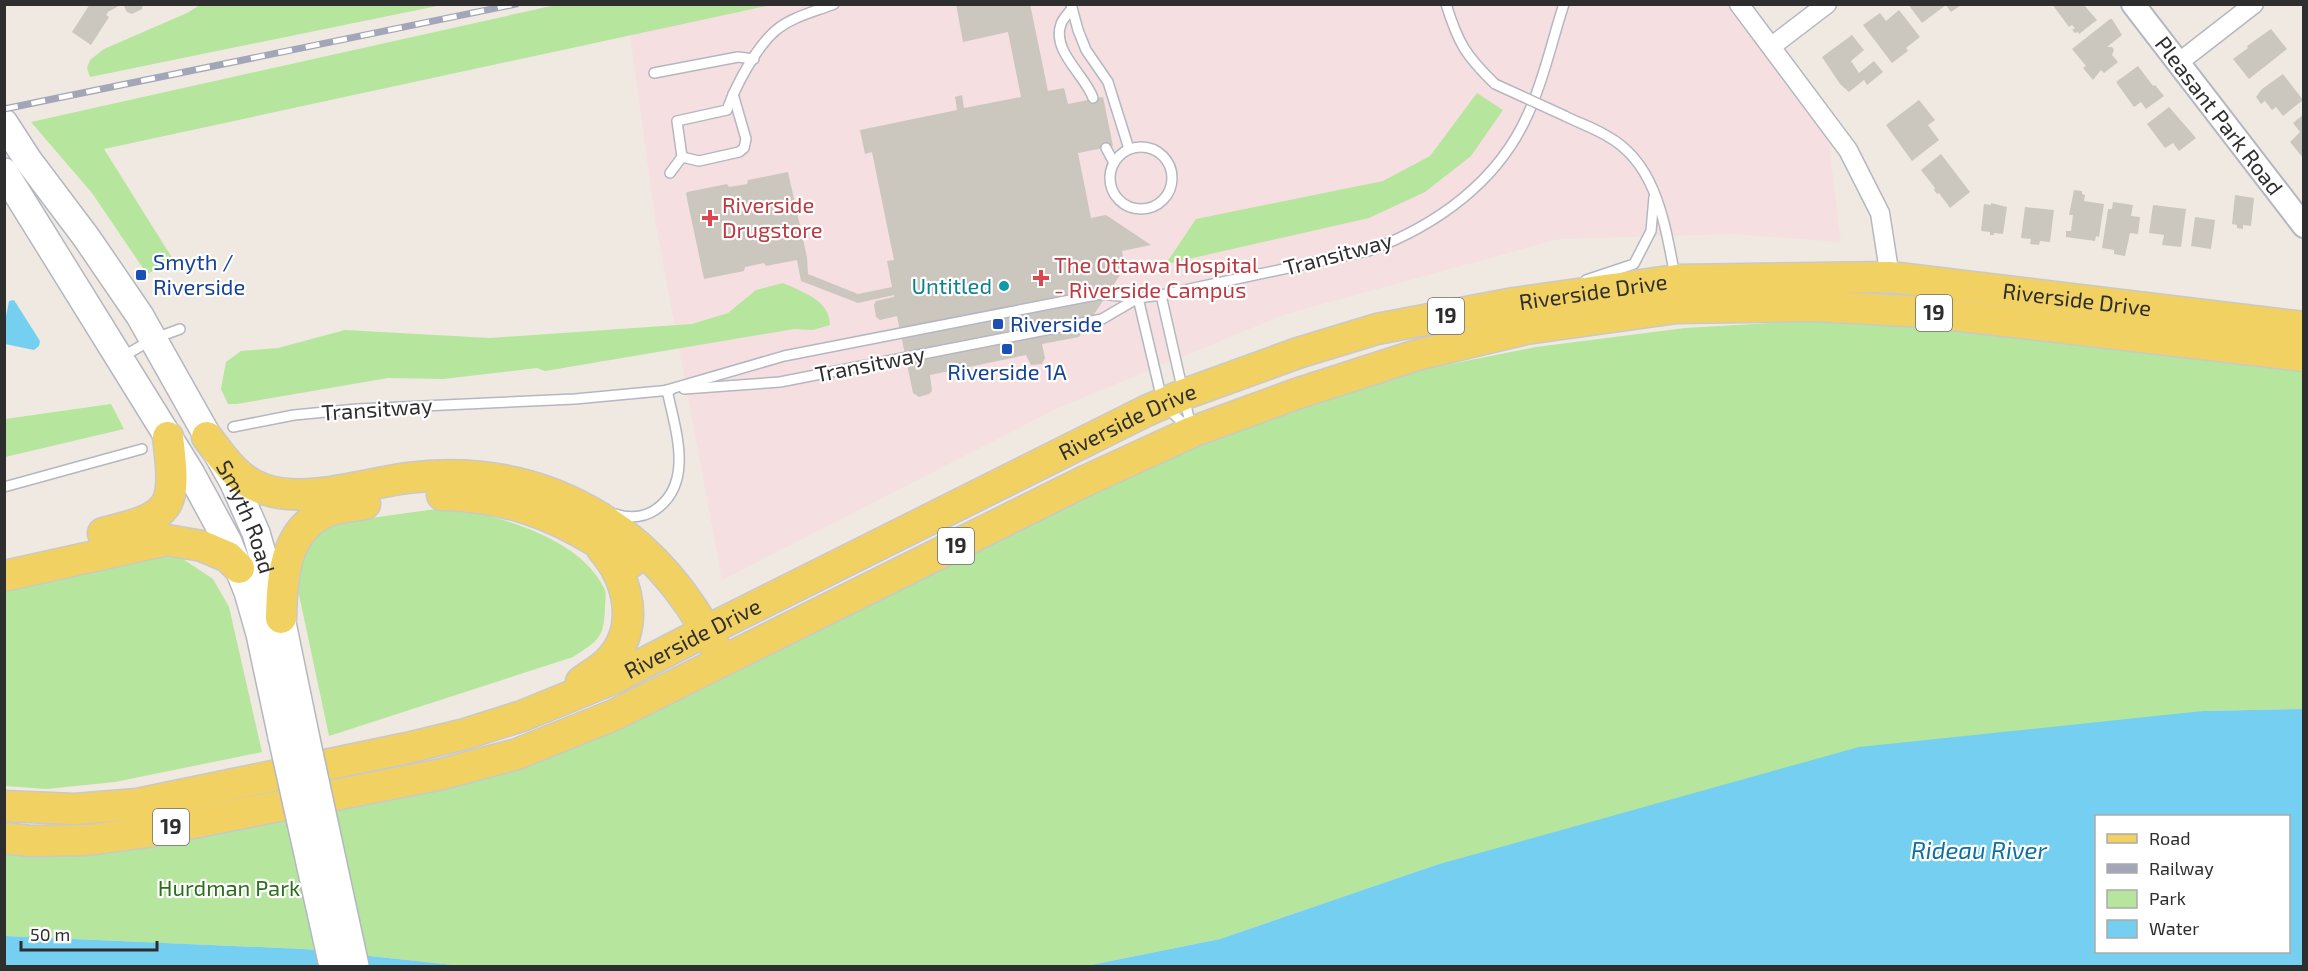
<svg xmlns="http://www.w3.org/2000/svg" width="2308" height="971" font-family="'Exo 2',sans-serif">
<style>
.medical{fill:#f5dfe0}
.green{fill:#b6e59e}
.water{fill:#75cff0;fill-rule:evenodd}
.building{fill:#cbc7bf}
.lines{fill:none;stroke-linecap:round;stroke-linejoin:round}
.service-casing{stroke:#b4b7c1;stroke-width:12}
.minor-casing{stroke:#b4b7c1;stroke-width:21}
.tertiary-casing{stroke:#b4b7c1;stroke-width:26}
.secondary-casing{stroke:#b4b7c1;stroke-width:30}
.primary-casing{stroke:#c9c9c9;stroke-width:33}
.service{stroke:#fff;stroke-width:9}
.minor{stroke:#fff;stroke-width:18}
.tertiary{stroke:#fff;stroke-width:22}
.secondary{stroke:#fff;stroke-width:27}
.primary{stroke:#f2d163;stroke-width:30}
.rail-casing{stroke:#a3a6b8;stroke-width:7}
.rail{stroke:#fff;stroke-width:4.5;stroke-dasharray:14;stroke-linecap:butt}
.service-bridge-casing{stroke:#b4b7c1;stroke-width:12;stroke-linecap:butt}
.secondary-bridge-casing{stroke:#b4b7c1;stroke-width:30;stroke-linecap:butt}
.service-bridge{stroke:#fff;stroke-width:9}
.secondary-bridge{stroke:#fff;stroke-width:27}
.health-dot{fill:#e0444e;stroke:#fff;stroke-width:2}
.transit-dot{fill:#1a4fb4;stroke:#fff;stroke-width:2}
.culture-dot{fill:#0f9aa8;stroke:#fff;stroke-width:2}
.labels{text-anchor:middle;stroke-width:4.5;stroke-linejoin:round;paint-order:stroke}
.shield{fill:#fff;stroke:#6d6d6d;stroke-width:1.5}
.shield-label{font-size:21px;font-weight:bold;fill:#2e2e2e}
.street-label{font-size:22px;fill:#2e2e2e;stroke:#fff}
.health-label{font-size:22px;fill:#be3a42;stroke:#fff;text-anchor:start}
.transit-label{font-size:22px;fill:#164399;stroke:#fff;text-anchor:start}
.culture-label{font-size:22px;fill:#0d838f;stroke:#fff;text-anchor:end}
.park-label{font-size:22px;fill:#2c6e1b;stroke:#fff}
.water-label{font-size:24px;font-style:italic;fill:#0d6fa3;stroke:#fff}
</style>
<rect width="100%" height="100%" fill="#efe9e1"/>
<!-- medical -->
<path class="medical" d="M750 4 1731 5 1827 129 1841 242 1733 234 1559 239 1286 314 1060 407 722 580 656 225 630 35Z"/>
<!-- green -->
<g class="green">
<path d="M560 4 771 5 104 149 174 261 147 274 92 193 31 122Z"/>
<path d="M200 5V4L442 5 90 77 87 68 90 60 104 49 187 13Z"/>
<path d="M1477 93 1503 110 1471 156 1425 192 1369 218 1171 263 1167 262 1196 219 1383 181 1430 156Z"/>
<path d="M783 283C802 292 830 300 830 325L813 330 794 329 545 371 537 368 443 379 388 378 237 404H228L221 389 226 362 241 351 278 348 345 330 490 338 692 324 728 313 756 290Z"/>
<path d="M1825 320 1969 330 2303 370V709L2203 711 1436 865 1220 939 1086 966H463L304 949 5 936 4 851 428 791 513 771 691 695 1196 443 1400 374 1536 347 1685 328Z"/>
<path d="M111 404 124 429 5 457V419Z"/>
<path d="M451 507C501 517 580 538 604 588 607 593 605 601 605 607 604 638 599 640 573 657L329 736 298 590 301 556 322 530 349 521Z"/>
<path d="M147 555 180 557 213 579 229 607 262 752 115 782 46 789 5 786 4 590Z"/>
</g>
<!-- water -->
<g class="water">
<path d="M14 300 40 341 39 346 34 350 5 344V322L9 301Z"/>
<path d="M2303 709V966H1086L1220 939 1436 865 1859 747 2203 711ZM2096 816H2288V952H2096Z"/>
<path d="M5 936 304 949 463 966H5Z"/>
</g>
<!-- building -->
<g class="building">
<path d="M90 4H122L108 12 106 15 109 17 91 45 72 32Z"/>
<path d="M123 4H143L142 9 132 14 127 12Z"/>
<path d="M956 4H1030L1048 91 1064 88 1068 104 1103 97 1113 146 1078 153 1091 218 1106 215 1151 245 1122 251 1126 271 1122 272 1079 337 1042 344 1045 358 1042 364 1031 365 1026 355 930 375 932 391 929 394 919 397 913 393 897 316 880 320 876 317 874 305 876 301 894 297V295L858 303 801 281 797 260 766 266 764 263 745 267 744 271 704 279 686 194 687 192 727 184 729 187 747 184 748 180 788 172 807 257 808 274 858 294 892 287 887 261 894 260 872 152 865 154 860 130 957 110 955 97 962 95 964 108 1021 97 1008 32 963 42Z"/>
<path d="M1908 4H1947L1961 5 1951 12 1946 5 1922 23Z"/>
<path d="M2052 4H2083L2097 20 2079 34 2078 32 2075 33 2072 30 2075 28 2072 25 2069 27Z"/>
<path d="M1899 10 1920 37 1906 48 1908 51 1892 63 1863 25 1880 13 1886 21Z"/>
<path d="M2110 19H2112L2122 35 2107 47H2112L2114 50 2112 55 2118 62 2104 73 2101 70 2093 80 2083 68 2086 66 2072 49Z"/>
<path d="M2271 29 2287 49 2249 79 2233 59 2248 48 2247 46Z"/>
<path d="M1852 35 1864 50 1851 61 1859 73 1874 61 1883 72 1867 85 1864 80 1849 92 1840 84 1822 57Z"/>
<path d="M2138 66 2153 86 2155 85 2164 96 2146 109 2141 102 2134 107 2116 82Z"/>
<path d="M2283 74 2303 100 2283 116 2276 107 2272 110 2265 101 2261 104 2256 97 2262 89Z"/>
<path d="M1919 100 1935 120 1928 125 1939 140 1912 161 1886 125Z"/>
<path d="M2169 107 2196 138 2179 151 2173 143 2165 148 2147 124Z"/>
<path d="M2304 114V159L2290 142 2300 132 2293 123Z"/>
<path d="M1941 154 1970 192 1950 208 1939 193 1937 194 1934 190 1935 188 1921 170Z"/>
<path d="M2074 190 2082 191V194L2085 195 2084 201 2104 204 2099 237 2096 236 2095 241 2066 237V231H2071L2073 215H2069Z"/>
<path d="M2235 195 2254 198 2251 226 2243 225V229L2237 228V225L2232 224Z"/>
<path d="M2113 202 2133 205 2131 216 2140 217 2138 234 2130 233 2125 256 2114 254V250L2102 248 2108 209H2112Z"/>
<path d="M1991 203 2007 207 2003 234 1994 233V235H1990V232L1981 231 1984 204 1991 205Z"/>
<path d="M2153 205 2186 209 2181 247 2162 245 2164 235 2149 233Z"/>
<path d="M2025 207 2054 210 2050 242 2040 241 2039 245 2030 244 2031 239 2021 238Z"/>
<path d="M2195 217 2215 220 2211 249 2191 246Z"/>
</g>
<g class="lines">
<defs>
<g id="service">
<path d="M1071 4 1078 30 1086 50 1108 82 1129 149"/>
<path d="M1446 4C1458 43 1466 56 1495 84"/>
<path d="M1072 8C1069 13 1063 18 1061 24 1051 51 1086 76 1093 98"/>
<path d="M654 73 738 57 754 59"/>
<path d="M1565 116C1579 123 1594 128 1607 136 1657 163 1665 225 1675 276"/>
<circle cx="1141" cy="178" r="31"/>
<path d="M1106 148 1114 163"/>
<path d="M682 157 699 161 739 152 744 148 746 139 733 94"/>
<path d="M670 173 682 157 677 121 727 110C736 85 755 49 775 31 791 17 814 12 834 4"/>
<path d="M1586 280 1634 264 1651 231 1654 197"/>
<path d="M1161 295 1191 427"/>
<path d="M1138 298 1163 404 1189 429"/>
<path d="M122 357 153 339 180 329"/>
<path d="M684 389 780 382 1102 319 1138 298"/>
<path d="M667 390 784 356 1101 294 1138 298 1161 295 1368 251C1436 226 1498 182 1528 114 1544 80 1552 40 1564 4"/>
<path d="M233 427 294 415 357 409 575 399 671 390"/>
<path d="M4 487 142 449"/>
<path d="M615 514C628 518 643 518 655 510 695 483 675 429 667 390"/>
</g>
<g id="minor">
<path d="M1739 4 1848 150 1880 213 1890 277"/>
<path d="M1772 46 1827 4"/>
<path d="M2178 63 2254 4"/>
</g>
<g id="tertiary">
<path id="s1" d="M2133 4 2304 226"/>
</g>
<g id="secondary">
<path id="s2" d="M4 123 28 160 86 237 140 316 234 483 256 533 281 618 306 739"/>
<path d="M4 172 190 472 228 542 248 592 260 634 282 737"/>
</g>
<g id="primary">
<path d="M207 437C223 458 237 480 263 489 306 504 363 484 407 478 544 461 654 527 716 649"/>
<path d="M442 495C501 496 549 512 599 543 610 549 621 555 630 563"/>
<path d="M103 533C173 516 177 509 168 437"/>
<path d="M4 576 167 540 202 546 228 557 239 568"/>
<path d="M281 618C282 578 284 529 328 511 340 507 353 506 365 504"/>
<path d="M581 682C590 675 600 670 608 662 641 629 629 580 602 549"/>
<path id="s3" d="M4 806 75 809 137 804 407 748 465 734 522 716 615 678 706 631 1146 411 1185 394 1298 353 1377 329 1514 303 1676 280 1890 277 2304 327"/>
<path d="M4 838 30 841 89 840 147 832 442 774 517 754 614 715 1083 482 1192 432 1296 394 1417 355 1526 329 1677 308 1814 306 1927 312 2304 356"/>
</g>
</defs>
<!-- service casing -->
<use href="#service" class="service-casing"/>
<!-- minor casing -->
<use href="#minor" class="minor-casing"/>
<!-- tertiary casing -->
<use href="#tertiary" class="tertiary-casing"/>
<!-- secondary casing -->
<use href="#secondary" class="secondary-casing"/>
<!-- primary casing -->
<use href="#primary" class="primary-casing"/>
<!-- service -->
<use href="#service" class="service"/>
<!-- minor -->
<use href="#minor" class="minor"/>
<!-- tertiary -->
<use href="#tertiary" class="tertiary"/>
<!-- secondary -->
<use href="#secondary" class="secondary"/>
<!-- primary -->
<use href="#primary" class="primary"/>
<defs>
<path id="rail" d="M4 109 516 4"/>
</defs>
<!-- rail casing -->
<use href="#rail" class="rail-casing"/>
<!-- rail -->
<use href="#rail" class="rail"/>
<defs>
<path id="service-bridge" d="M1495 84 1565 116"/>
<g id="secondary-bridge">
<path d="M282 737 333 966"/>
<path d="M306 739 355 966"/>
</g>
</defs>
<!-- service-bridge casing -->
<use href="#service-bridge" class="service-bridge-casing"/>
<!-- secondary-bridge casing -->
<use href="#secondary-bridge" class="secondary-bridge-casing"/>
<!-- service-bridge -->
<use href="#service-bridge" class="service-bridge"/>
<!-- secondary-bridge -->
<use href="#secondary-bridge" class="secondary-bridge"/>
</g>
<!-- markers -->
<g class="health-dot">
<path d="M707 209h6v6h6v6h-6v6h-6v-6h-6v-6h6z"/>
<path d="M1038 269h6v6h6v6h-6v6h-6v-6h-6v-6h6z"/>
</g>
<g class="transit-dot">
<rect x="135" y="269" width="12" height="12" rx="3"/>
<rect x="992" y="318" width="12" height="12" rx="3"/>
<rect x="1001" y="343" width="12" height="12" rx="3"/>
</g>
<circle class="culture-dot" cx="1004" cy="286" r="6"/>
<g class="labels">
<!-- shield labels -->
<g class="shield">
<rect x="1916" y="295" width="36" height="36" rx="4.5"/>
<rect x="1428" y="298" width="36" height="36" rx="4.5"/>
<rect x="938" y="528" width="36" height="36" rx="4.5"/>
<rect x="153" y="809" width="36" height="36" rx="4.5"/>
</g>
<g class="shield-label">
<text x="1934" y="320">19</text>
<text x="1446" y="323">19</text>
<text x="956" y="553">19</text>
<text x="171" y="834">19</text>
</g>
<!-- street labels -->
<g class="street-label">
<text dy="8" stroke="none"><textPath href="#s1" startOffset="141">Pleasant Park Road</textPath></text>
<text transform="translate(1338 254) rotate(-15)" y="8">Transitway</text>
<text dy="8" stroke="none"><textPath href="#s3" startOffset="1688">Riverside Drive</textPath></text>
<text dy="8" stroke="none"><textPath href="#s3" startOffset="2174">Riverside Drive</textPath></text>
<text transform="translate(870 364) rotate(-11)" y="8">Transitway</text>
<text transform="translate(377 409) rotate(-4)" y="8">Transitway</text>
<text dy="8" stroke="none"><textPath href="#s3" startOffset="1202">Riverside Drive</textPath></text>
<text dy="8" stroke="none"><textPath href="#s2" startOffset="464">Smyth Road</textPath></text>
<text dy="8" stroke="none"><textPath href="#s3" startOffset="716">Riverside Drive</textPath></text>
</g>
<!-- health labels -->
<g class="health-label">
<text x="722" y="213">Riverside<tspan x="722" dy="25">Drugstore</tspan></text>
<text x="1054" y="273">The Ottawa Hospital<tspan x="1054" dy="25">- Riverside Campus</tspan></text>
</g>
<!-- transit labels -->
<g class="transit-label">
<text x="153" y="270">Smyth /<tspan x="153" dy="25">Riverside</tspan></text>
<text x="1010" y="332">Riverside</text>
<text x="1007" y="380" text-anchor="middle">Riverside 1A</text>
</g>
<!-- culture labels -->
<g class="culture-label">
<text x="992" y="294">Untitled</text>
</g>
<!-- park labels -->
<g class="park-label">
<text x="229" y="896">Hurdman Park</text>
</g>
<!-- water labels -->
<g class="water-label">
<text x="1979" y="859">Rideau River</text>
</g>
</g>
<!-- border -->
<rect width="2308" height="971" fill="none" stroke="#2e2e2e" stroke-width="12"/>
<!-- legend -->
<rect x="2095" y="815" width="195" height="138" fill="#ffffff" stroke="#ababab" stroke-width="1.5"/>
<rect x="2107" y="834" width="30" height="9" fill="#f2d163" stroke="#ababab" stroke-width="1.5"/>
<text x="2149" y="845" font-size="18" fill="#2e2e2e">Road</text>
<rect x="2107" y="864" width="30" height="9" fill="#a3a6b8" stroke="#ababab" stroke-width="1.5"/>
<text x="2149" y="875" font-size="18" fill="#2e2e2e">Railway</text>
<rect x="2107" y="890" width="30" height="18" fill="#b6e59e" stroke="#ababab" stroke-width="1.5"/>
<text x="2149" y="905" font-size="18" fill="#2e2e2e">Park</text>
<rect x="2107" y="920" width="30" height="18" fill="#75cff0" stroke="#ababab" stroke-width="1.5"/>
<text x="2149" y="935" font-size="18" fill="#2e2e2e">Water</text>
<!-- scale -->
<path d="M21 941v9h136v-9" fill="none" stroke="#2e2e2e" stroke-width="3"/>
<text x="30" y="941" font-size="18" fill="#2e2e2e" stroke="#ffffff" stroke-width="4.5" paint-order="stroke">50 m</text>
</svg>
